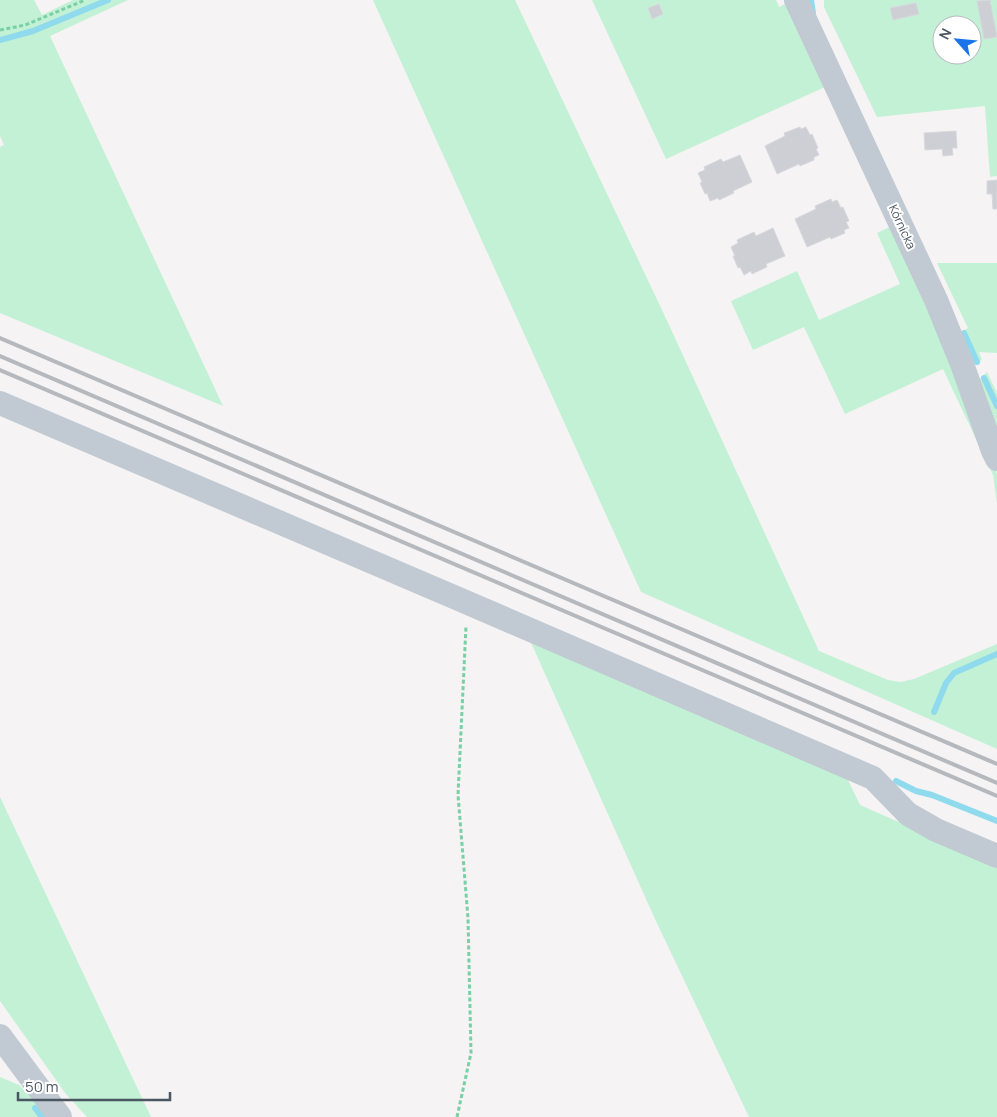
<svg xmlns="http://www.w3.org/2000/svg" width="997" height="1117" font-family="Manrope,sans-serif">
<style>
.green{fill:#c3f1d5;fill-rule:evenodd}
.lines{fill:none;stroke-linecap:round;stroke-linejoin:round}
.stream{stroke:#90daee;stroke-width:6}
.building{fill:#cdcfd5;stroke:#d7d9de}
.path{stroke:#7ad0a6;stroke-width:3;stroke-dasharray:4 2.5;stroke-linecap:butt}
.minor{stroke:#c1cad2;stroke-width:24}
.rail{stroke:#b5b8bd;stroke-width:4}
.labels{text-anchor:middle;stroke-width:4;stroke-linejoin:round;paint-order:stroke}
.street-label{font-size:12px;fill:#4a5661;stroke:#fff}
</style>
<rect width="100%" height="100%" fill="#f5f3f3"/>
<!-- green -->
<g class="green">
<path d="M0 0H34L42 15 73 0H128L50 36 223 406 0 313V147L4 145 0 136Z"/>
<path d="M373 0H515L663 312 819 651 888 680 900 682 914 679 997 644V749L641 592Z"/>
<path d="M592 0H776L779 7 787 3 825 87 666 159Z"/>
<path d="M824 0H997V176L990 177 985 106 877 117 824 7ZM942 25H972V55H942Z"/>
<path d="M892 226 997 474V503L993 475 943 369 845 414 804 327 753 350 731 301 797 271 819 320 900 284 877 233Z"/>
<path d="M937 263H997V353L979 352 982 360 973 364 961 332 968 328Z"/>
<path d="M987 372 997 393V430L979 380Z"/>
<path d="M528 636 847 778 860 805 997 865V1117H749L655 919Z"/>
<path d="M0 797 151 1117H87L66 1094 0 1001Z"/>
<path d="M0 1077 19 1085 31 1096 47 1117H0Z"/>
</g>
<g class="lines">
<!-- stream -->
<g class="stream">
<path d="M811 0 813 13"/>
<path d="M0 40 33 31 108 0"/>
<path d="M964 333 977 362"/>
<path d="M984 378 997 406"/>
<path d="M934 712 946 683 954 673 997 654"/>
<path d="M896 781 916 791 932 795 997 821"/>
<path d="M35 1108 42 1117"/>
</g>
</g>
<!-- building -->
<g class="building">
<path d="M990 0 997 37 984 39 977 1Z"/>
<path d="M916 3 919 14 893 20 890 8Z"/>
<path d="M659 4 663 14 652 19 648 8Z"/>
<path d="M800 127 801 129 806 127 810 135 812 134 818 148 816 149 819 155 814 157V160L800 166 799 164 777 174 765 146 785 136 784 133Z"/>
<path d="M956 131 957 148H952L953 155 943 156 942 149 925 150 924 133Z"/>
<path d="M740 155 752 182 733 191 734 193 719 200 718 198 710 201 707 193 705 194 700 183 702 182 698 173 705 170 704 167 721 159 723 162Z"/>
<path d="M997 180V209H993L992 194H987V181Z"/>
<path d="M831 199 832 202 837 200 841 208 843 207 849 221 846 222 849 228 844 230 845 233 831 239 830 237 807 247 795 219 816 209 815 206Z"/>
<path d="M773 228 785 256 766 264 767 267 752 274 751 271 744 275 740 267 738 268 733 256H735L731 247 738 243 737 240 754 232 756 236Z"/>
</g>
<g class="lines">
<!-- path -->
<g class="path">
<path d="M0 30 25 25 85 0"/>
<path d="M457 1117 471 1053 468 918 458 795 466 626"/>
</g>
<!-- minor -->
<g class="minor">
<path d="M796 0 936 300 962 364 993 451 997 459"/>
<path d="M0 403 468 603 873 778 908 814 936 830 997 856"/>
<path d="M0 1036 60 1117"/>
</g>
<!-- rail -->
<g class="rail">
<path d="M0 338 997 764"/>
<path d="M0 356 997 783"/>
<path d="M0 370 997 796"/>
</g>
</g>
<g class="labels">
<!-- street labels -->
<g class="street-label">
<text transform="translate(902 227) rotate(65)" y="4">Kórnicka</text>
</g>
</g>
<!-- north arrow -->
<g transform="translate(957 40) rotate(297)"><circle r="24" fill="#ffffff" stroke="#b7bbc0"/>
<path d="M0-4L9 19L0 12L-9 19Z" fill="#1a73e8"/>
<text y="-8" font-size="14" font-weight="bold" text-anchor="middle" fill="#4a5661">N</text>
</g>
<!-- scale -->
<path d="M18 1092v8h152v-8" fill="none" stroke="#4a5661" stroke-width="2.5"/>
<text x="25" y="1092" font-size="15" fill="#4a5661" stroke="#ffffff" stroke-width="4" paint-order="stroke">50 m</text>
</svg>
